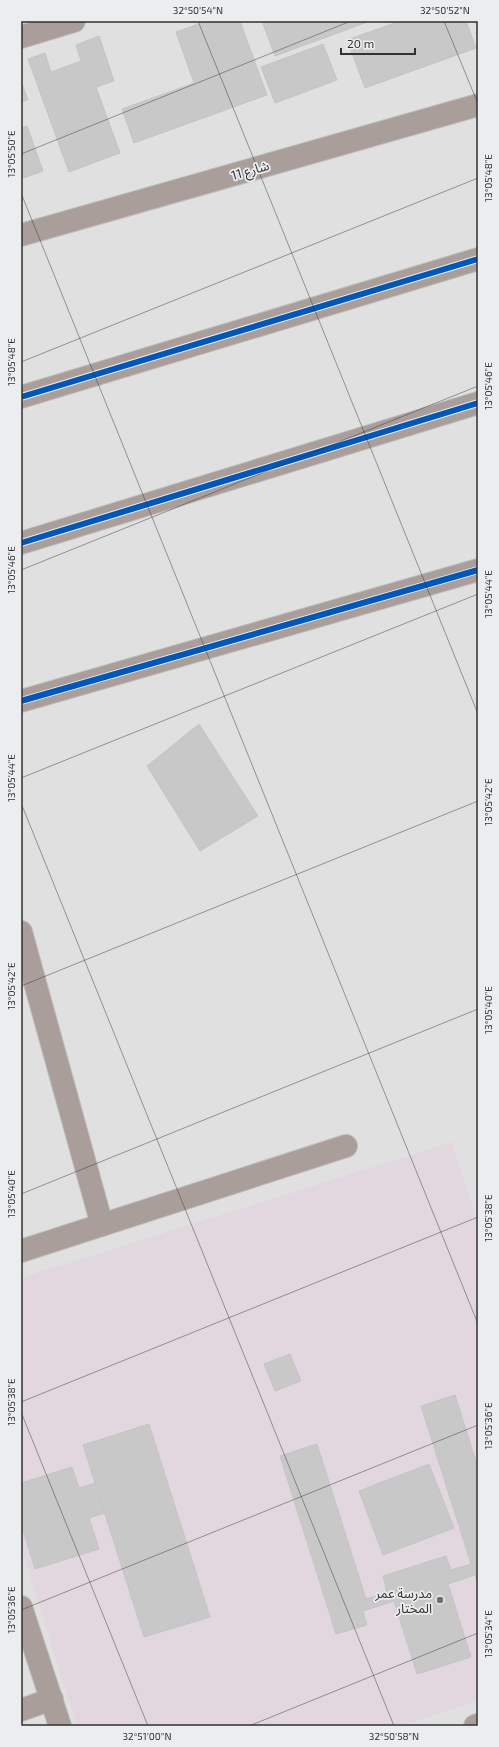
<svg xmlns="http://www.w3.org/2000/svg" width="499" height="1747" font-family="'Exo 2','Noto Sans Arabic',sans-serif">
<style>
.education{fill:#e2d7df}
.building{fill:#c8c8c8;stroke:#c4c4c4}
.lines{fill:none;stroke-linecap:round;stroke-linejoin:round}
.minor-casing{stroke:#bdbdbe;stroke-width:24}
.minor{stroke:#aa9e9a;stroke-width:22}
.cycleway-casing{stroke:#ecedef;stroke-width:8}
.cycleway{stroke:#0057b8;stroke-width:6}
.ticks{fill:none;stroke:#313132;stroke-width:1;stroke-opacity:0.45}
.poi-dot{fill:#6e6e6f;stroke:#ecedef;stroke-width:1.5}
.labels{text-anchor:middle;stroke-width:3.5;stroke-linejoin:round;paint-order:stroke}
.street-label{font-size:13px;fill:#313132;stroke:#ecedef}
.poi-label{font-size:13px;fill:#313132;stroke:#ecedef;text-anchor:end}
.neatline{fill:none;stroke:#313132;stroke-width:1.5}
.ticks-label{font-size:10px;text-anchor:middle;fill:#313132}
</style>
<rect width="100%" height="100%" fill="#e0e0e1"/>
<!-- education -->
<path class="education" d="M452 1142 478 1224V1701L400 1726H77L21 1548V1278Z"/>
<!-- building -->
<g class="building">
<path d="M207 21H240L267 95 134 143 122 109 194 83 176 32Z"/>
<path d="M262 21H370L275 56Z"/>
<path d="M400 21H466L476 48 365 88 347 40Z"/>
<path d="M99 36 114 81 96 87 120 153 69 172 28 59 45 53 51 72 81 61 76 45Z"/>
<path d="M323 44 337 80 275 103 261 67Z"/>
<path d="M21 81 28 100 21 102Z"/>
<path d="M27 126 43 171 21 179V128Z"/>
<path d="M199 724 258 816 200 851 147 766Z"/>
<path d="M290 1354 301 1381 275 1391 264 1364Z"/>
<path d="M455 1395 478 1468V1584L475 1575 448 1584 471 1657 417 1674 394 1601 363 1611 367 1625 336 1634 280 1456 317 1444 366 1599 387 1593 383 1576 446 1556 451 1570 471 1564 421 1406Z"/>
<path d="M149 1424 210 1617 144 1637 83 1445Z"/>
<path d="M429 1464 454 1528 383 1555 359 1491Z"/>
<path d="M72 1467 79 1488 96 1483 105 1513 89 1518 99 1549 35 1569 21 1524V1483Z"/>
</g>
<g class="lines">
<defs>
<g id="minor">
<path d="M21 37 74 21"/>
<path d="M21 235 478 105"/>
<path d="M21 397 478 259"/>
<path d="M21 543 478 403"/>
<path d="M21 701 478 570"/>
<path d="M21 932 102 1225"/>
<path d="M21 1251 346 1146"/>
<path d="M21 1607 60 1726"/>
<path d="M21 1710 52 1699"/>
<path d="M475 1726 478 1725"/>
</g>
</defs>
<!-- minor casing -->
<use href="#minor" class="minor-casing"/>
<!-- minor -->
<use href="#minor" class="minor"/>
<defs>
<g id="cycleway">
<path d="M21 397 478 259"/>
<path d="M21 543 478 403"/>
<path d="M21 701 478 570"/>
</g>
</defs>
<!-- cycleway casing -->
<use href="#cycleway" class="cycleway-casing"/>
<!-- cycleway -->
<use href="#cycleway" class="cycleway"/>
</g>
<!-- ticks -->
<path class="ticks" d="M198 21 478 714M444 21 478 104M21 154 351 21M21 193 478 1324M21 362 478 178M21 570 478 386M21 778 478 594M21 803 394 1726M21 986 478 801M21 1194 478 1009M21 1402 478 1217M21 1412 148 1726M21 1610 478 1425M249 1726 478 1633"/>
<!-- markers -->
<circle class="poi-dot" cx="440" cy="1600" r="4"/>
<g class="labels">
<!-- street labels -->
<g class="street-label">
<text transform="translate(250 170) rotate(-16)" y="5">شارع 11</text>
</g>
<!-- poi labels -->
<g class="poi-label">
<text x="432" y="1598">مدرسة عمر<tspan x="432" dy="15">المختار</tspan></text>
</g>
</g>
<!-- border -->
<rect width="499" height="1747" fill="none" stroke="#ecedef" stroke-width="44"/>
<!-- scale -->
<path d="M341 48v6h74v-6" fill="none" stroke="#313132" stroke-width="2"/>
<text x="347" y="48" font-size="12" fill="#313132" stroke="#ecedef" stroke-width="3" paint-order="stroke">20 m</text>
<rect x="22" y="22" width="455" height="1703" class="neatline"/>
<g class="ticks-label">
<text x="198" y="14">32°50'54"N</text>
<text x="445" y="14">32°50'52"N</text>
<text transform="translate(11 154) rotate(-90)" y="4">13°05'50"E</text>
<text transform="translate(488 178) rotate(-90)" y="4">13°05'48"E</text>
<text transform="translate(11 362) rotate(-90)" y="4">13°05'48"E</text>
<text transform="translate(488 386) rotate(-90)" y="4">13°05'46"E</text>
<text transform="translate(11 570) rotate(-90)" y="4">13°05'46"E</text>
<text transform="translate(488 594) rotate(-90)" y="4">13°05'44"E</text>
<text transform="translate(11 778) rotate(-90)" y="4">13°05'44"E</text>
<text transform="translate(488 802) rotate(-90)" y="4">13°05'42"E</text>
<text transform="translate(11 986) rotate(-90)" y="4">13°05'42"E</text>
<text transform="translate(488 1010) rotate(-90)" y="4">13°05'40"E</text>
<text transform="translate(11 1194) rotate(-90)" y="4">13°05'40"E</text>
<text transform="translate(488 1218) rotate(-90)" y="4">13°05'38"E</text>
<text transform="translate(11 1402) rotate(-90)" y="4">13°05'38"E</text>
<text transform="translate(488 1426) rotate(-90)" y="4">13°05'36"E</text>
<text transform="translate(11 1610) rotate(-90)" y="4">13°05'36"E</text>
<text transform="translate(488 1634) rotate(-90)" y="4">13°05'34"E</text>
<text x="147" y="1740">32°51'00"N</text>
<text x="394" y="1740">32°50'58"N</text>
</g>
</svg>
